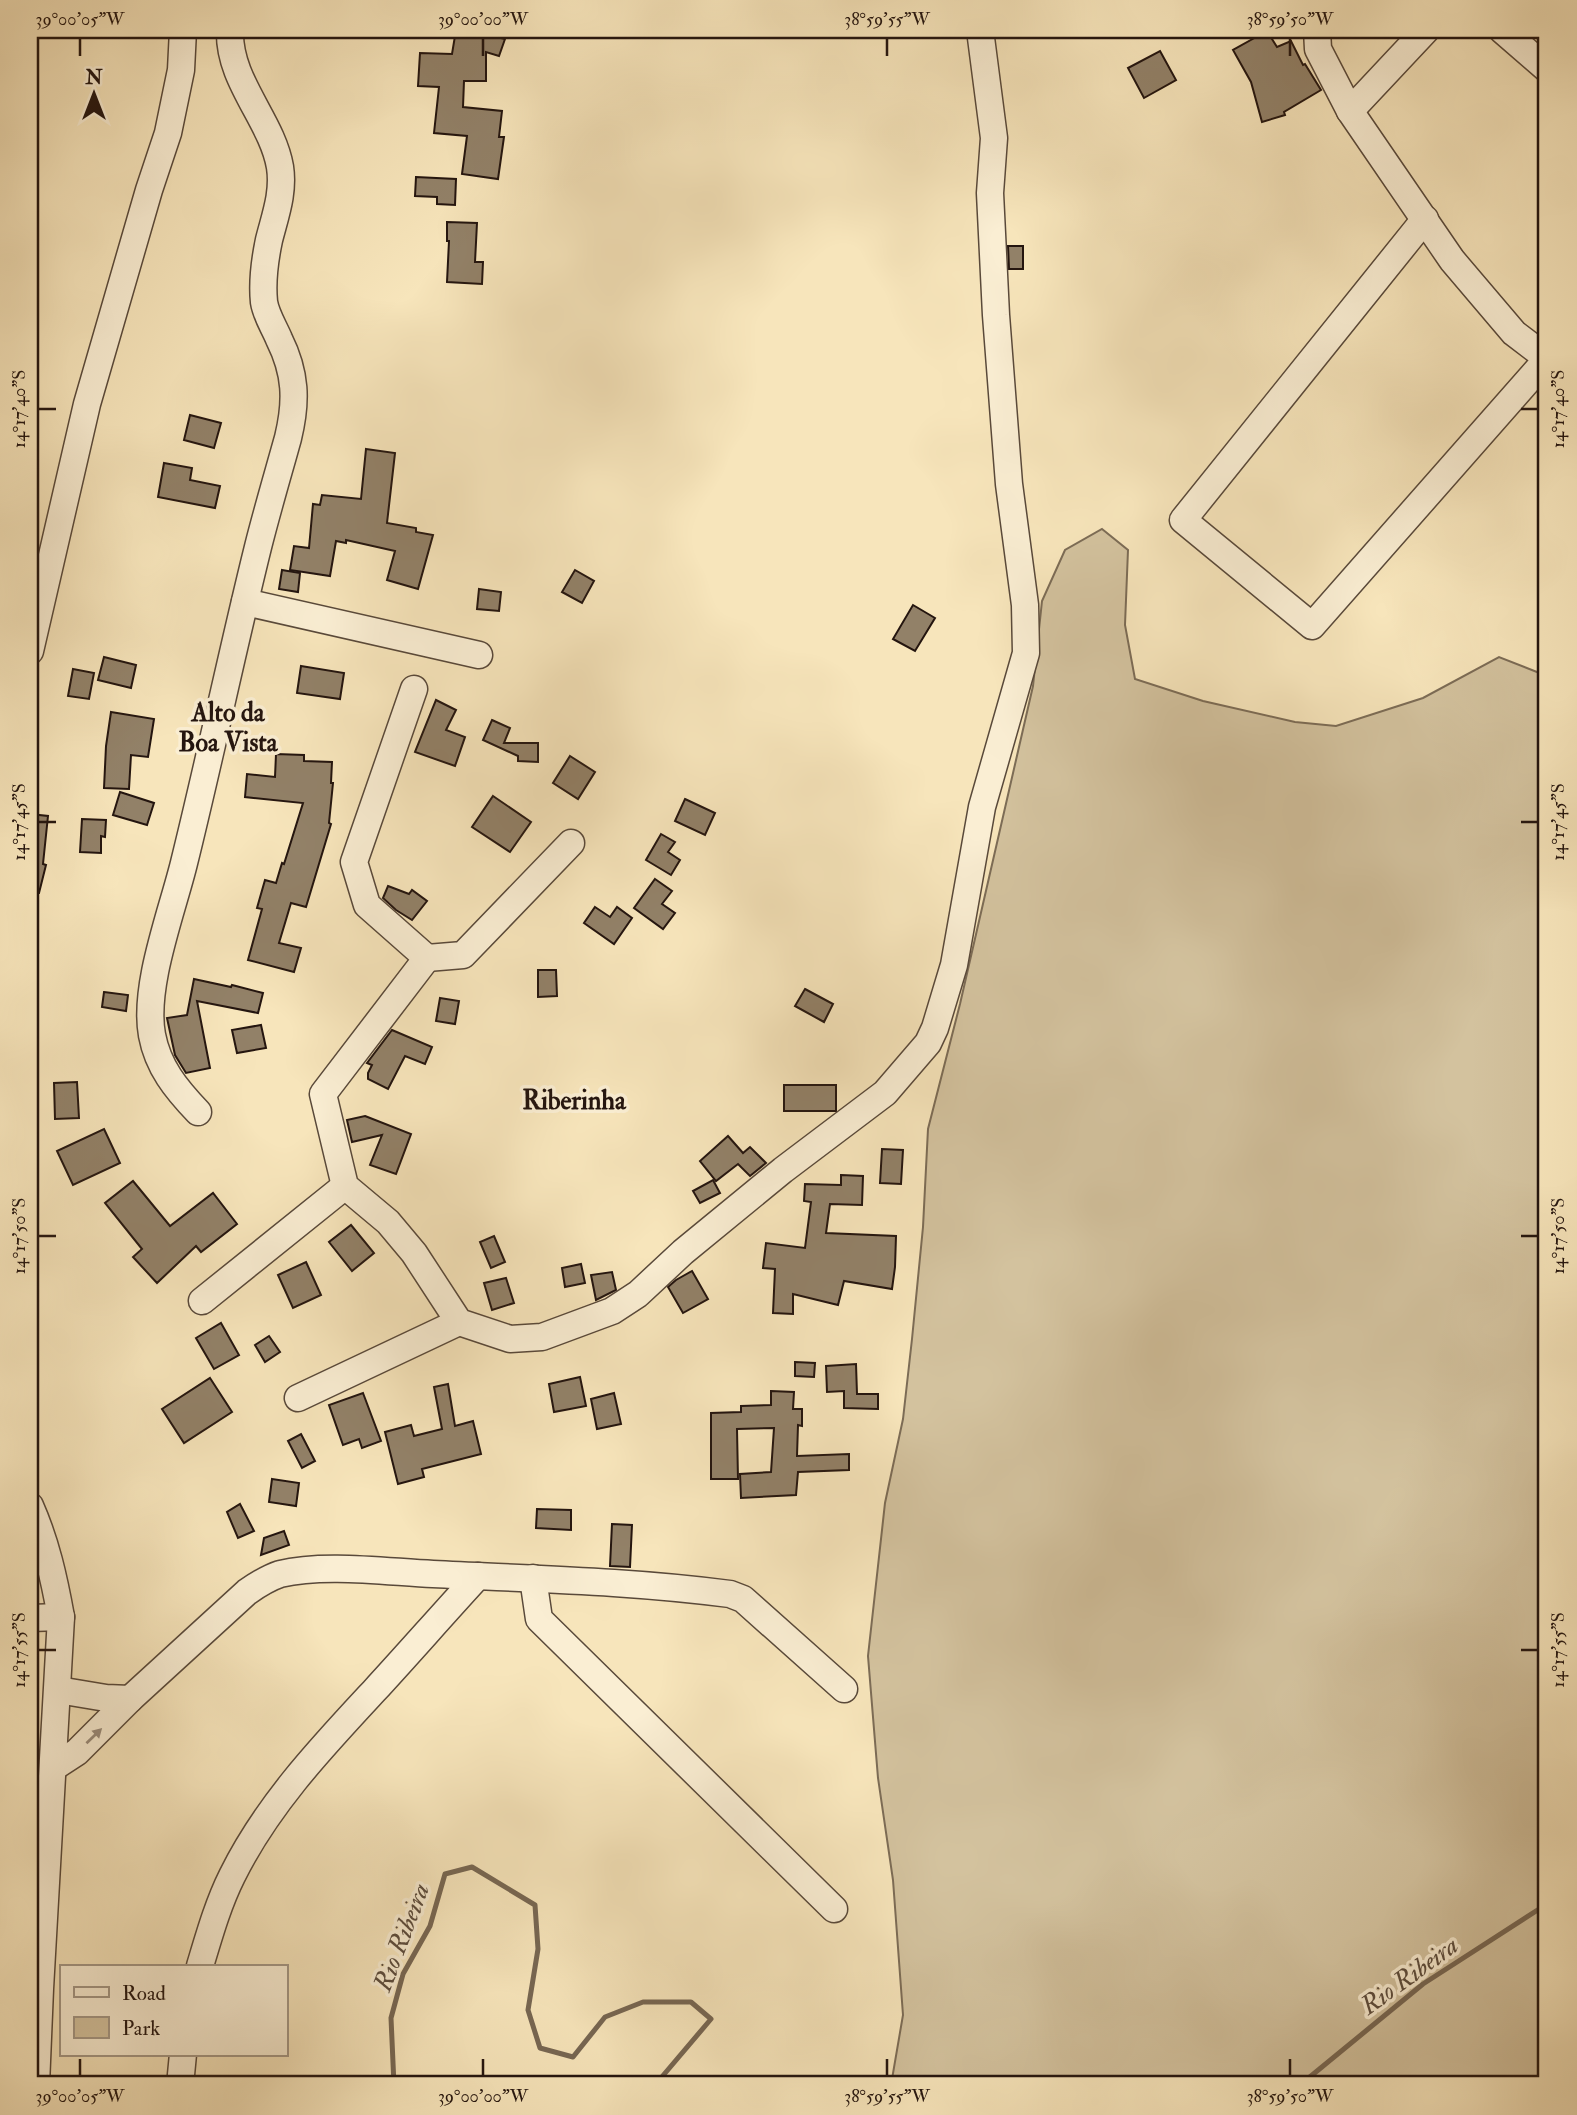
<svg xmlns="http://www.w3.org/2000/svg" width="1577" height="2115" font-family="'IM FELL Double Pica',serif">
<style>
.green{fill:#d3c29e;stroke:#7c6c56;stroke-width:2}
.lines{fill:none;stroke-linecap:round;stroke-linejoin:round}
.stream{stroke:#776753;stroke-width:5}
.building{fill:#928168;stroke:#24150f;stroke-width:2}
.minor-casing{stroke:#59493a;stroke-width:29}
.minor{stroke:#faeed3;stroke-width:26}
.oneway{fill:#9a8c7b}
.ticks{fill:none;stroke:#24150f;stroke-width:2.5}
.labels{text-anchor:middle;stroke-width:7;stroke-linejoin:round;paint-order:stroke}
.neighbourhood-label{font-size:26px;font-weight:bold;fill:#24150f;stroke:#faeed3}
.water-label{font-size:26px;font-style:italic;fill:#5c4c3d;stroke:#faeed3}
.neatline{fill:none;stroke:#24150f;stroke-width:2.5}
.ticks-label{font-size:18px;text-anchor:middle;fill:#24150f}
</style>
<rect width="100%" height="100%" fill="#f7e5bb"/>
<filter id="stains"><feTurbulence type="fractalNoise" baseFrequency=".00286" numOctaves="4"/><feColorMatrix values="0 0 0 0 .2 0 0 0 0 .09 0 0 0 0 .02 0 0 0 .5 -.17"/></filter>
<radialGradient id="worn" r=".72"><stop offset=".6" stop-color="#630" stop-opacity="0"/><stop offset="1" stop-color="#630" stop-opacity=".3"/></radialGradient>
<!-- green -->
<path class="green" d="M1102 529 1128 550 1125 625 1135 679 1203 701 1295 722 1336 726 1423 698 1499 657 1547 676V2085H891L903 2015 893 1880 878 1778 868 1656 885 1503 903 1419 912 1339 923 1227 928 1129 960 1004 1033 686 1042 601 1065 550Z"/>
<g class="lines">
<!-- stream -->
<g class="stream">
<path d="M394 2085 391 2018 403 1974 430 1926 445 1874 472 1867 535 1905 538 1949 528 2010 540 2048 573 2057 605 2017 643 2002H691L711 2019 655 2085"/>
<path d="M1300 2085 1423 1984 1547 1904"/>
</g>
</g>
<!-- building -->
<g class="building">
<path d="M456 30H503L501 38 505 39 499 56 486 52V81H464L463 107 502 111 499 137H504L498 179 462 174 467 136 434 133 439 87 418 86 420 53 452 54Z"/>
<path d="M1267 31 1277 47 1291 41 1303 65 1305 64 1321 90 1284 112 1285 115 1262 122 1251 82 1233 50Z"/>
<path d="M1160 51 1176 80 1144 98 1128 68Z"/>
<path d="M416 177 456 179 455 205 437 204V197L415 196Z"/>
<path d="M447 222 477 223 475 262H483L482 284 447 282 449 241H447Z"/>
<path d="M1008 246H1023V269H1009Z"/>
<path d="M190 415 221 423 214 448 184 440Z"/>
<path d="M366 449 395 453 387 523 416 528V532L433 535 418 589 387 580 395 551 346 540V543L336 541 330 576 290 570 294 546 309 548 313 504 320 505 322 495 361 499Z"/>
<path d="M164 463 192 468 190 480 220 486 215 508 158 497Z"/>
<path d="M282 570 300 573 298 592 279 589Z"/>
<path d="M575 570 594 581 582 603 562 592Z"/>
<path d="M479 589 501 592 499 611 477 609Z"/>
<path d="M913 605 935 618 915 651 893 639Z"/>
<path d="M104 657 136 665 131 688 98 680Z"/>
<path d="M301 666 344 673 340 699 297 693Z"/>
<path d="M73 669 94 673 89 699 68 696Z"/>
<path d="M436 700 456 710 446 730 465 737 455 766 415 752Z"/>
<path d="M111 712 154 719 148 757 131 755 129 789 104 788 106 746Z"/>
<path d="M492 720 510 728 504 743H538V762L518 761V756L483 740Z"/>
<path d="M276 754 304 755V761L332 762 331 783H333L329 823 331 824 306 907 291 903 279 943 301 948 294 972 248 960 262 909 257 908 265 880 276 883 282 863 284 864 303 803 245 797 247 774 275 777Z"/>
<path d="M570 756 595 772 578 799 553 783Z"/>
<path d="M120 792 154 803 147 825 113 815Z"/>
<path d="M493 796 531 822 510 852 472 827Z"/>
<path d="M685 799 715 813 705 835 675 821Z"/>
<path d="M30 814 48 816 43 864 46 865 39 893H30Z"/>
<path d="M82 819 106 820 105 837 101 836V853L80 852Z"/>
<path d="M661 834 675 842 668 852 680 860 671 875 646 860Z"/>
<path d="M655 879 672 891 662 904 675 913 663 929 634 908Z"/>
<path d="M388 886 409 894 412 890 427 901 412 920 396 910 383 898Z"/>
<path d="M595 907 610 917 617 907 632 918 614 944 584 923Z"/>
<path d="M538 970H556L557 996 538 997Z"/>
<path d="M194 979 231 987 232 985 263 993 258 1013 197 1001 210 1068 186 1073 175 1055 167 1018 187 1015Z"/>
<path d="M805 989 833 1004 824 1022 795 1006Z"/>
<path d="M104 992 128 995 126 1011 102 1007Z"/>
<path d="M440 998 459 1001 455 1024 436 1021Z"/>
<path d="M261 1025 266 1048 237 1053 232 1030Z"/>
<path d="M392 1030 432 1047 425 1064 405 1056 388 1089 368 1079V1073L372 1065 367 1063Z"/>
<path d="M77 1082 79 1118 55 1119 54 1083Z"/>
<rect x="784" y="1085" width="52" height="26"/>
<path d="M365 1116 411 1134 396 1174 370 1165 382 1135 352 1142 347 1120Z"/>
<path d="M104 1129 120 1163 73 1185 57 1151Z"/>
<path d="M728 1136 743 1153 750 1147 766 1163 750 1176 738 1164 716 1181 700 1161Z"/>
<path d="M882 1149 903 1150 901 1184 880 1183Z"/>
<path d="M841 1175 863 1176 862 1205 830 1204 826 1233 896 1236 895 1267 892 1289 844 1281 838 1305 793 1294V1314L773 1313 775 1269 763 1268 766 1243 805 1248 811 1202 804 1201 805 1184 841 1185Z"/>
<path d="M713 1180 720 1193 700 1203 693 1191Z"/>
<path d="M133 1181 170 1226 213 1193 237 1224 201 1252 196 1246 157 1283 133 1257 142 1249 105 1203Z"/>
<path d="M351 1225 374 1253 352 1271 329 1242Z"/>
<path d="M494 1236 505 1262 491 1268 480 1242Z"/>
<path d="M306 1262 321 1295 293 1308 278 1275Z"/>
<path d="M581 1264 585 1283 565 1287 562 1268Z"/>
<path d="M692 1271 708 1299 683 1313 668 1287 676 1280Z"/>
<path d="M612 1272 616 1290 596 1300 591 1275Z"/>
<path d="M506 1278 514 1303 492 1310 484 1283Z"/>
<path d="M221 1323 239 1355 214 1369 196 1338Z"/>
<path d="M269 1336 280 1352 265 1362 255 1345Z"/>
<path d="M795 1362 815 1363 814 1377 795 1376Z"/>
<path d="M856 1364 857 1394H878V1409L844 1408V1391L827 1392 826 1366Z"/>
<path d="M580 1377 586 1406 554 1412 549 1384Z"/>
<path d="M210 1378 232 1412 184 1443 162 1409Z"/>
<path d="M448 1384 455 1426 473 1421 481 1454 422 1469 424 1477 398 1484 385 1432 411 1425 414 1436 442 1429 434 1387Z"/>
<path d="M771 1391 794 1392 793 1409H802V1426L798 1425 797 1456 849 1454V1470L798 1472 796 1495 741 1498 740 1474 771 1472 774 1428 737 1429 738 1479H711V1413L741 1412V1406L771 1405Z"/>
<path d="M363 1393 381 1441 362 1448 359 1439 343 1445 329 1405Z"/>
<path d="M614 1393 621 1424 597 1429 591 1399Z"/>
<path d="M301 1434 315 1461 302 1468 288 1441Z"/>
<path d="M272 1479 299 1483 296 1506 269 1502Z"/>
<path d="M240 1504 254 1531 238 1538 227 1512Z"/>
<path d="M537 1509 571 1510V1530L536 1528Z"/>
<path d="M612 1524 632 1525 630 1567 610 1566Z"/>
<path d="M284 1531 289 1545 261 1555 264 1538Z"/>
</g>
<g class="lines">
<defs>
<g id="minor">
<path d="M1317 30 1318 49 1350 111 1452 260 1514 333 1547 358"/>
<path d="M1502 30 1547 69"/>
<path d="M1350 111 1426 30"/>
<path d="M1425 219 1183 520 1312 626 1547 359"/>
<path d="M245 602 479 655"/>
<path d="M30 651 87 404 149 190 168 133 181 70 183 30"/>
<path d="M414 689 354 862 367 905 427 958 323 1094 345 1186 388 1222 414 1253 459 1322 510 1339 542 1337 612 1311 638 1294 683 1252 783 1170 885 1093 928 1043 935 1028 954 965 982 807 1026 653 1025 605 1009 484 996 315 990 193 994 138 980 30"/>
<path d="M427 958 463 955 571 843"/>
<path d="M198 1112C176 1089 158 1067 152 1035 143 986 172 912 184 863 210 758 232 652 258 547 267 511 278 474 288 438 297 401 296 373 279 339 274 327 266 315 264 302 262 282 265 259 269 240 275 216 284 193 280 167 272 120 228 81 230 30"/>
<path d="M202 1301 345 1186"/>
<path d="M298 1398 459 1322"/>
<path d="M30 1506C46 1542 54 1578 61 1617L40 1989 36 2085"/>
<path d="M533 1578 539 1619 834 1909"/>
<path d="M30 1618 61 1617"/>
<path d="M58 1690 106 1698 130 1699"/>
<path d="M54 1767 77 1752 130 1699 247 1592C257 1585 268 1578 280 1574 324 1563 388 1572 433 1574 532 1579 632 1581 730 1594L743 1599 844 1689"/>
<path d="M200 1966C209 1936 218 1904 232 1876 267 1805 321 1748 374 1691 409 1653 443 1614 478 1576"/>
<path d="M180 2085 183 2054"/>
</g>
</defs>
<!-- minor casing -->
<use href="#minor" class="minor-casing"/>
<!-- minor -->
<use href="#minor" class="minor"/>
</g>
<!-- one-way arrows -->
<defs><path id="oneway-solid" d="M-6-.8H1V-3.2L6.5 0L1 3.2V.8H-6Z" transform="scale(1.75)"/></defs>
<use class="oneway" href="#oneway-solid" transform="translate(94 1736) rotate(-44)"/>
<!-- ticks -->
<path class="ticks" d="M80 38V56M483 38V56M887 38V56M1290 38V56M38 409H56M1521 409H1538M38 822H56M1521 822H1538M38 1236H56M1521 1236H1538M38 1650H56M1521 1650H1538M80 2059V2076M483 2059V2076M887 2059V2076M1290 2059V2076"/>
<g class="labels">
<!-- neighbourhood labels -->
<g class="neighbourhood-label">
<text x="228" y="721">Alto da<tspan x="228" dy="30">Boa Vista</tspan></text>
<text x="574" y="1109">Riberinha</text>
</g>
<!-- water labels -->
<g class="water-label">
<text transform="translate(401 1937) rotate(-69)" y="9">Rio Ribeira</text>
<text transform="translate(1409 1975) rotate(-36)" y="9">Rio Ribeira</text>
</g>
</g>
<!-- margin -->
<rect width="1577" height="2115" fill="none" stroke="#f7e5bb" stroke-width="77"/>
<!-- legend -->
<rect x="60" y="1965" width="228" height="91" fill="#faeed3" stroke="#a49785" stroke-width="2"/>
<rect x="74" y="1987" width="35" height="10" fill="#faeed3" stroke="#a49785" stroke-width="2"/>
<text x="122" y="2000" font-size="21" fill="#24150f">Road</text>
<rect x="74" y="2017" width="35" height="21" fill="#d3c29e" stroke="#a49785" stroke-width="2"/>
<text x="122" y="2035" font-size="21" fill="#24150f">Park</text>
<!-- north arrow -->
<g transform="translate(94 94)" stroke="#faeed3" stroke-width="5" paint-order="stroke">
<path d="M0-5L12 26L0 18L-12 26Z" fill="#24150f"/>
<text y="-10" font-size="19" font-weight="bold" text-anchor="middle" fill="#24150f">N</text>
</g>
<rect x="38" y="38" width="1500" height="2038" class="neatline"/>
<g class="ticks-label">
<text x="80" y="25">39°00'05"W</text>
<text x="483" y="25">39°00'00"W</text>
<text x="887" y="25">38°59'55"W</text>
<text x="1290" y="25">38°59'50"W</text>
<text transform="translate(19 409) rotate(-90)" y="6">14°17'40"S</text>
<text transform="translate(1558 409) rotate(-90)" y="6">14°17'40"S</text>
<text transform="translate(19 822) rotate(-90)" y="6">14°17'45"S</text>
<text transform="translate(1558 822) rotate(-90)" y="6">14°17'45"S</text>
<text transform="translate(19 1236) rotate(-90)" y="6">14°17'50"S</text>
<text transform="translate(1558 1236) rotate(-90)" y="6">14°17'50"S</text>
<text transform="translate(19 1650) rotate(-90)" y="6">14°17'55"S</text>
<text transform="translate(1558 1650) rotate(-90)" y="6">14°17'55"S</text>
<text x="80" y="2102">39°00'05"W</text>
<text x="483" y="2102">39°00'00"W</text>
<text x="887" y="2102">38°59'55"W</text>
<text x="1290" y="2102">38°59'50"W</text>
</g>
<rect width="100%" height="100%" filter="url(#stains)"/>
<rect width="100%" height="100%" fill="url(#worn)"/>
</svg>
